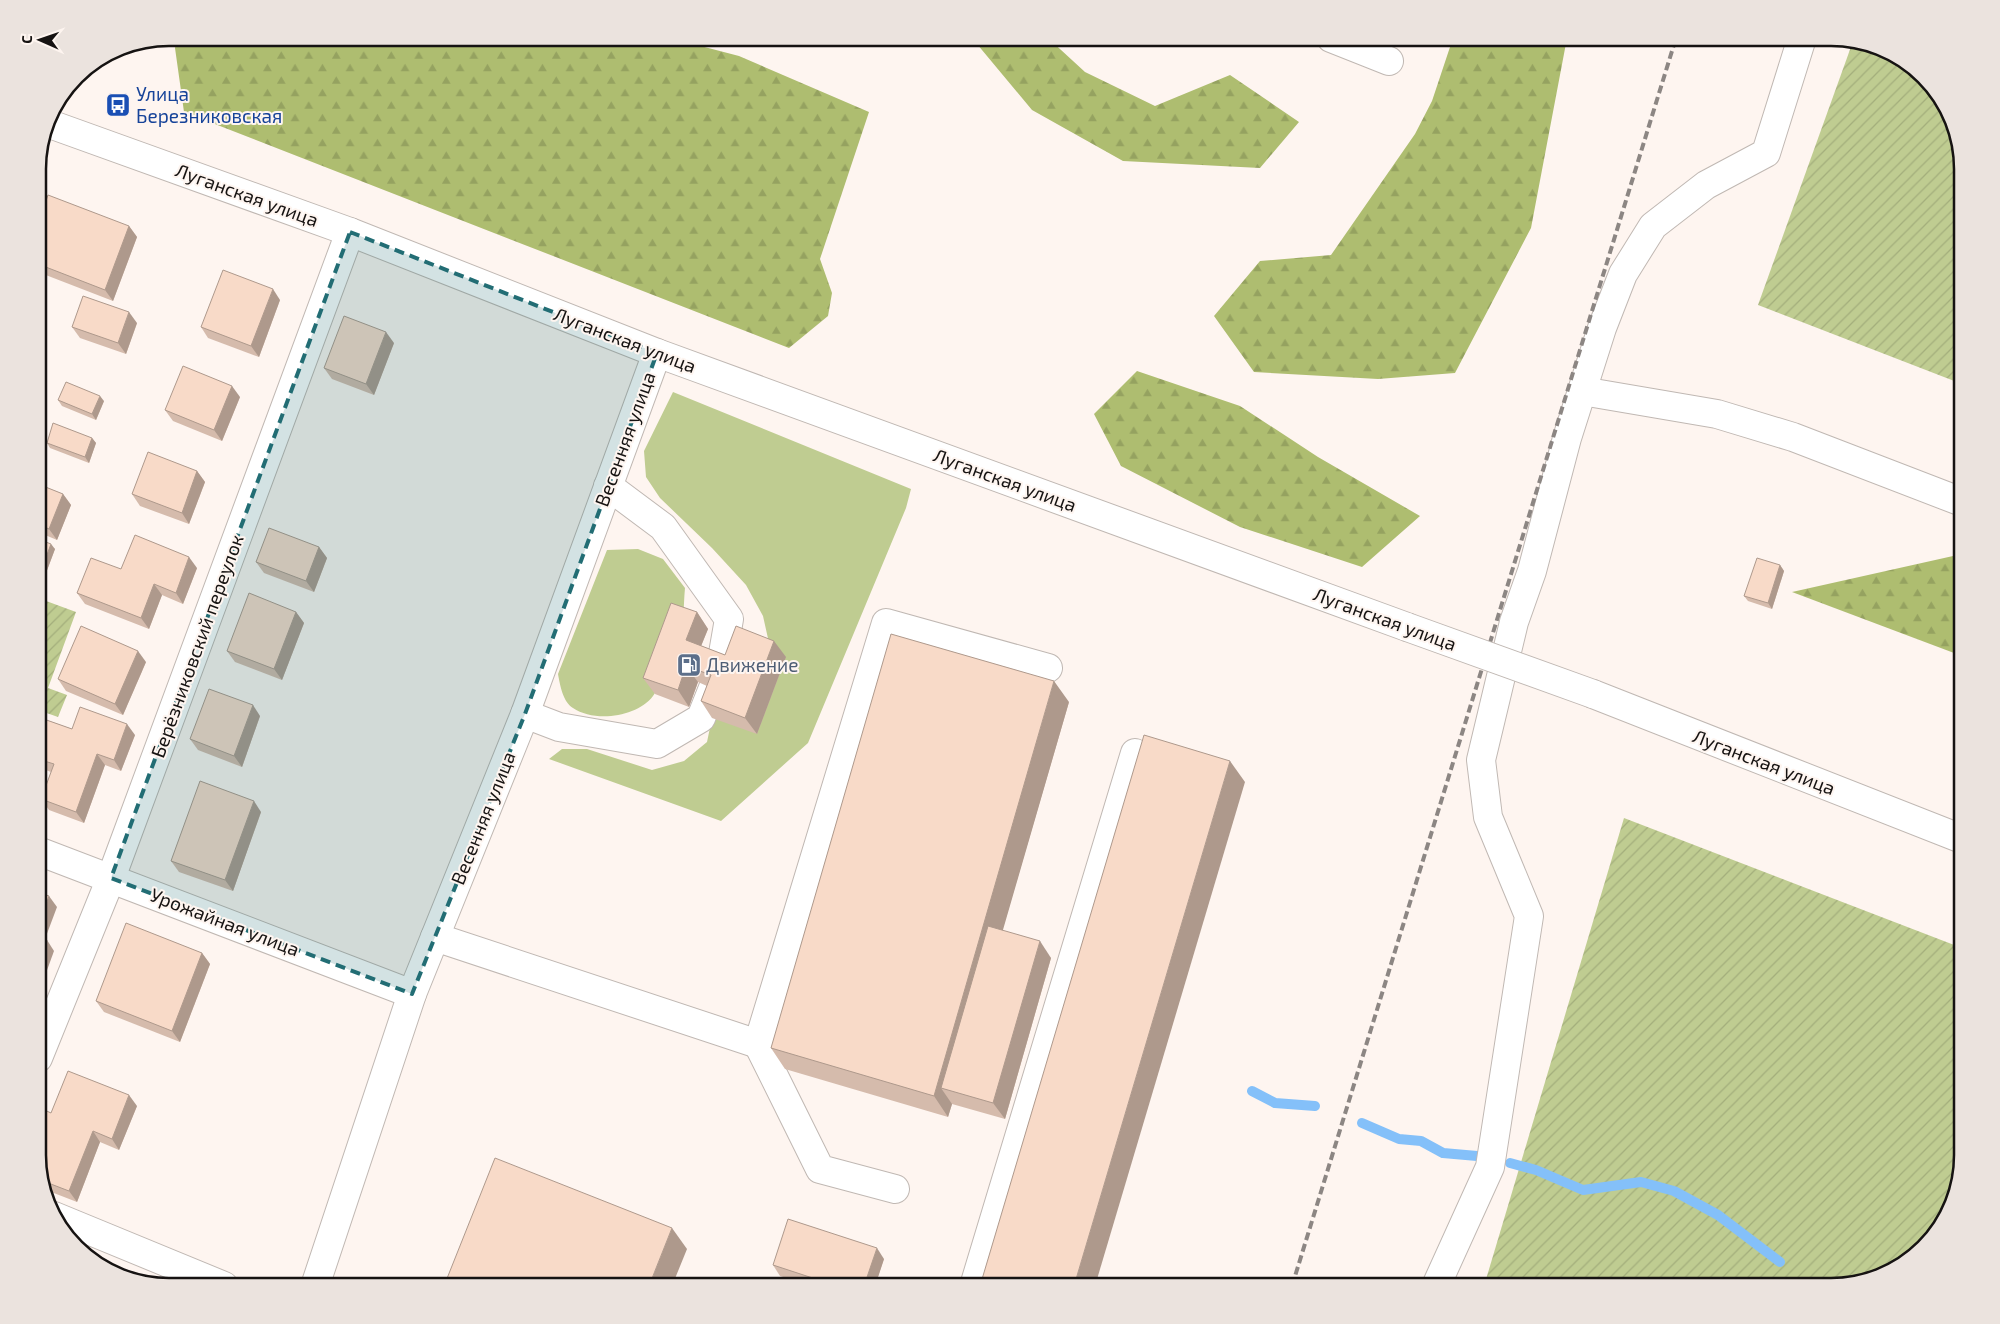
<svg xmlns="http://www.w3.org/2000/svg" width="2000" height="1324" font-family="'Exo 2',sans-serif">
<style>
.grass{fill:#bfcc91}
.forest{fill:url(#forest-firs)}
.garden{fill:url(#garden-furrows)}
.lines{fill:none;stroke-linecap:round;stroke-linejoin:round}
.stream{stroke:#84c0f9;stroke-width:10}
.minor-casing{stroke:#c0b8b3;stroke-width:30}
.highway-casing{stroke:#c0b8b3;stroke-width:30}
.minor{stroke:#fff;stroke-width:28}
.highway{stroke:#fff;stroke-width:28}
.rail{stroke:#8c8683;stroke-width:4;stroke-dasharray:8 4;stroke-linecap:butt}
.highway-bridge-casing{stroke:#c0b8b3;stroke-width:30;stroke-linecap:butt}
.highway-bridge{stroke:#fff;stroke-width:28}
.wall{fill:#d5bbac}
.shaded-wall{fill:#ae998c}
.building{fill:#f8dac8;stroke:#ae998c}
.marked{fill:#226d74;fill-opacity:0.2;stroke:#226d74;stroke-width:4;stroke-dasharray:10 6;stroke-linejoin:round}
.labels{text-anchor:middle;stroke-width:4;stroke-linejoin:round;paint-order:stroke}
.transit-label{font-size:19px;fill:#164399;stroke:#fef5f0;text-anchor:start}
.street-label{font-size:19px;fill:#161312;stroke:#fef5f0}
.service-label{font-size:19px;fill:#4e5e75;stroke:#fef5f0;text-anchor:start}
.rim{fill:none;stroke:#161312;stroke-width:2.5}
</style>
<defs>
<pattern id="forest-firs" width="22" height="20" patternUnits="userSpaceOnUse" patternTransform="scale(1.25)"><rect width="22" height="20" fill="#aebd70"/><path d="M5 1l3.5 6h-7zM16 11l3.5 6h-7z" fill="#95a260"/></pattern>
<pattern id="garden-furrows" width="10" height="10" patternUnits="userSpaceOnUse" patternTransform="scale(1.25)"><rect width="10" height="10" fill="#bfcc91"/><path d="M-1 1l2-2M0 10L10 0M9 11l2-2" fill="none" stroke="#a3ae7c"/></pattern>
</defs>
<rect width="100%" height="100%" fill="#fef5f0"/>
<!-- grass -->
<g class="grass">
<path d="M673 392 911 489 906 508 808 743 721 821 549 759 562 749H587L652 770 684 761 707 742 712 718 771 652 763 616 746 585 712 548 660 498 646 477 644 451Z"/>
<path d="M638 549 663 559 685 588C684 598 684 608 683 618 680 632 661 686 653 696 637 717 595 723 573 708 563 702 560 685 558 674L607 550Z"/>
</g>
<!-- forest -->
<g class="forest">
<path d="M177 38H399L414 45 420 38H670L739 56 869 112 820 259 832 293 828 316 789 348 184 112 175 48Z"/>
<path d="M972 38H1048L1085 72 1155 106 1230 75 1299 122 1260 168 1123 161 1032 110Z"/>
<path d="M1453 38H1567L1531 228 1455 373 1378 379 1254 372 1214 316 1260 261 1331 255 1415 134 1432 101Z"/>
<path d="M1137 371 1240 406 1318 457 1420 516 1362 567 1240 527 1121 466 1094 414Z"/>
<path d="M1962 554V656L1792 592Z"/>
</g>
<!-- garden -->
<g class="garden">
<path d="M1852 44 1904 60 1949 111 1962 169V384L1758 305Z"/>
<path d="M38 598 76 612 48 688 67 695 58 717 38 710Z"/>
<path d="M1624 818 1962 948V1155L1940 1228 1896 1269 1831 1286H1484Z"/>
</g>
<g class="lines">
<!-- stream -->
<g class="stream">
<path d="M1252 1091 1275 1103 1315 1106"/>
<path d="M1362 1123 1399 1139 1421 1141 1443 1153 1477 1156"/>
<path d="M1510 1163 1536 1170 1583 1190 1641 1182 1674 1191 1718 1215 1780 1262"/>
</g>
<defs>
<g id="minor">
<path d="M1331 38 1389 61"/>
<path d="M1582 391 1717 414 1793 437 1962 502"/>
<path d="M608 486 663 527 729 619 721 665"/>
<path d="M525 714 559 727 657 744 701 718 713 688"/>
<path d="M38 851 412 994"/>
<path d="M435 937 758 1044"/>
<path d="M38 1058 111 878 350 232"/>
<path d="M895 1189 820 1169 758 1044 886 623 1048 668"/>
<path d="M54 1216 224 1286"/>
<path d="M315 1286 412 994 525 714 657 353"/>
<path d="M974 1286 1135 753"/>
<path d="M1436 1286 1490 1167 1529 916 1488 817 1481 760 1514 622 1532 571 1567 438 1602 328 1623 274 1653 226 1706 185 1766 153 1802 38"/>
</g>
<g id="highway">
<path d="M47 123 350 232 657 353 1407 627"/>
<path d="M1593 694 1962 839"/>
</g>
</defs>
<!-- minor casing -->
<use href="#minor" class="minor-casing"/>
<!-- highway casing -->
<use href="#highway" class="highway-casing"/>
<!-- minor -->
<use href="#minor" class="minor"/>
<!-- highway -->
<use href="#highway" class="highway"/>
<!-- rail -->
<path class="rail" d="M1292 1286 1676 38"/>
<defs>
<path id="highway-bridge" d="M1407 627 1593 694"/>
</defs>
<!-- highway-bridge casing -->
<use href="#highway-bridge" class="highway-bridge-casing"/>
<!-- highway-bridge -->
<use href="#highway-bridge" class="highway-bridge"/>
</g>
<!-- wall -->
<g class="wall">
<path d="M38 223 129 226 137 237 113 301 38 272Z"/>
<path d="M280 300 259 357 208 338 201 327Z"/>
<path d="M137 323 126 354 80 338 72 327Z"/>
<path d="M394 343 374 395 332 379 324 368Z"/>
<path d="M240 397 222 441 173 421 165 410Z"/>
<path d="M58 400 104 401 96 420 62 406Z"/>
<path d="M92 438 96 443 89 463 50 448 47 443Z"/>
<path d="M197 471 205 482 189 524 140 506 132 494Z"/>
<path d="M38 484 63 494 71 505 57 540 38 532Z"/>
<path d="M38 539 55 549 46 573 38 570Z"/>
<path d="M319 547 327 558 314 592 264 573 256 562Z"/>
<path d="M1780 565 1784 571 1772 609 1748 601 1744 596Z"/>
<path d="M197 568 183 604 162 595 149 629 85 604 77 593 121 569Z"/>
<path d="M296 612 304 623 282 680 235 662 227 651Z"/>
<path d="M697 612 708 629 701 646 725 655 786 657 757 734 712 718 701 701 707 686 698 682 689 707 655 694 643 678Z"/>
<path d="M146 662 123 715 66 691 58 679Z"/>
<path d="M1069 702 1002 931 1051 958 1005 1119 952 1104 948 1117 785 1069 771 1048Z"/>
<path d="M260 716 242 767 198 750 190 739Z"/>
<path d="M38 717 72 729 135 735 121 771 105 765 84 823 49 810 41 799 51 772 38 767Z"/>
<path d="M261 812 233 891 179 872 171 861Z"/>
<path d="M202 953 210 964 180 1042 104 1012 96 1001Z"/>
<path d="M137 1106 119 1150 100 1142 77 1202 46 1190 38 1163 51 1113Z"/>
<path d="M884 1259 875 1286H812L780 1276 773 1265Z"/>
</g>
<!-- shaded-wall -->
<g class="shaded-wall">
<path d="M129 226 137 237 113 301 105 290Z"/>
<path d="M273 289 280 300 259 357 251 346Z"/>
<path d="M129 312 137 323 126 354 118 343Z"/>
<path d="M38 329 44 337 38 355Z"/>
<path d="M386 332 394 343 374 395 366 384Z"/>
<path d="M232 386 240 397 222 441 214 430Z"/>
<path d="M39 395 46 406 38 431V397Z"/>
<path d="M100 396 104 401 96 420 92 414Z"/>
<path d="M92 438 96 443 89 463 85 457Z"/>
<path d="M197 471 205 482 189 524 182 513Z"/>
<path d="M63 494 71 505 57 540 49 529Z"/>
<path d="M51 544 55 549 46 573 42 568Z"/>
<path d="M319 547 327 558 314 592 306 581Z"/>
<path d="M189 557 197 568 183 604 176 593Z"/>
<path d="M1780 565 1784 571 1772 609 1768 603Z"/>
<path d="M154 584 162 595 149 629 141 618Z"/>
<path d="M296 612 304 623 282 680 274 669Z"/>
<path d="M697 612 708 629 697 656 686 640Z"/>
<path d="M774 641 786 657 757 734 745 718Z"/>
<path d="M138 651 146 662 123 715 115 704Z"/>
<path d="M686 666 698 682 689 707 678 690Z"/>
<path d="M1054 681 1069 702 956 1092 941 1088 952 1104 948 1117 934 1096Z"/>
<path d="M253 705 260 716 242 767 234 756Z"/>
<path d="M127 724 135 735 121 771 114 760Z"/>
<path d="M97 754 105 765 84 823 76 812Z"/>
<path d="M1230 761 1245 782 1095 1286H1074Z"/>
<path d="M254 801 261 812 233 891 225 880Z"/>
<path d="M49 896 57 907 42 947 38 941V927Z"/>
<path d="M47 940 54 951 38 995V963Z"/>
<path d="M1040 941 1051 958 1005 1119 993 1103Z"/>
<path d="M202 953 210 964 180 1042 172 1031Z"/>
<path d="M129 1095 137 1106 119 1150 112 1139Z"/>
<path d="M93 1131 100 1142 77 1202 69 1191Z"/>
<path d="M672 1228 687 1249 672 1286H649Z"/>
<path d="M877 1248 884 1259 875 1286H864Z"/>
</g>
<!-- building -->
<g class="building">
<path d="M48 195 129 226 105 290 38 264V223Z"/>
<path d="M223 270 273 289 251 346 201 327Z"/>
<path d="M83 296 129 312 118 343 72 327Z"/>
<path d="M344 316 386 332 366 384 324 368Z"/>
<path d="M183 366 232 386 214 430 165 410Z"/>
<path d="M66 382 100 396 92 414 58 400Z"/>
<path d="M53 423 92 438 85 457 47 443Z"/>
<path d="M148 452 197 471 182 513 132 494Z"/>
<path d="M38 484 63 494 49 529 38 524Z"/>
<path d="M269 528 319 547 306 581 256 562Z"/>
<path d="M135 535 189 557 176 593 154 584 141 618 77 593 91 558 121 569Z"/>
<path d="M38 539 51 544 42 568 38 566Z"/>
<path d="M1757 558 1780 565 1768 603 1744 596Z"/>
<path d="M249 593 296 612 274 669 227 651Z"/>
<path d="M671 603 697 612 686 640 725 655 736 626 774 641 745 718 701 701 711 675 686 666 678 690 643 678Z"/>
<path d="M81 626 138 651 115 704 58 679Z"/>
<path d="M891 634 1054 681 934 1096 771 1048Z"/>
<path d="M209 689 253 705 234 756 190 739Z"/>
<path d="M80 707 127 724 114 760 97 754 76 812 41 799 54 764 38 759V717L72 729Z"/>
<path d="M1144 735 1230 761 1074 1286H980Z"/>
<path d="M200 781 254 801 225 880 171 861Z"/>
<path d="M38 892 49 896 38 927Z"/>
<path d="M126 923 202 953 172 1031 96 1001Z"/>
<path d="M988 926 1040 941 993 1103 941 1088Z"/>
<path d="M38 937 47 940 38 963Z"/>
<path d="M68 1071 129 1095 112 1139 93 1131 69 1191 43 1181 38 1163V1107L51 1113Z"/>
<path d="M495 1158 672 1228 649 1286H444Z"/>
<path d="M788 1219 877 1248 864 1286H837L773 1265Z"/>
</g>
<!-- marked area -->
<path class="marked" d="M350 232 657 353 525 714 412 994 111 878Z"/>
<!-- icons -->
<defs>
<symbol id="bus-square" viewBox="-11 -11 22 22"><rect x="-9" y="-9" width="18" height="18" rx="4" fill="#1a4fb4" stroke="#fef5f0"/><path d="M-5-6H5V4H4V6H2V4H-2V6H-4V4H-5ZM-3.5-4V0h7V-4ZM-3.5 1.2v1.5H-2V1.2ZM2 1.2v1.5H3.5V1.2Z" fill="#fff"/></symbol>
<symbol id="fuel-square" viewBox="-11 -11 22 22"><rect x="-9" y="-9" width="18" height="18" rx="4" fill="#5c6f8a" stroke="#fef5f0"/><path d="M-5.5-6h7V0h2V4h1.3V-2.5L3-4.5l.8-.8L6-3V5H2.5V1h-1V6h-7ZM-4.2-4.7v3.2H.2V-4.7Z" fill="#fff"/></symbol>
</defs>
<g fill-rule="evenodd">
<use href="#bus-square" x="104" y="91" width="28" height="28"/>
<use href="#fuel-square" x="675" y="651" width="28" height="28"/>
</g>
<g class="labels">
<!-- transit labels -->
<g class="transit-label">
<text x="136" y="101">Улица<tspan x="136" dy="22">Березниковская</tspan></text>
</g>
<!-- street labels -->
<g class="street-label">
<text transform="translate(247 195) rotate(20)" y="7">Луганская улица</text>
<text transform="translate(625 340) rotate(21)" y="7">Луганская улица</text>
<text transform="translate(625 439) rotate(-70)" y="7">Весенняя улица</text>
<text transform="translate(1005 480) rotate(20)" y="7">Луганская улица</text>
<text transform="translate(1385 619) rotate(20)" y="7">Луганская улица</text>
<text transform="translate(197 646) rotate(-70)" y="7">Берёзниковский переулок</text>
<text transform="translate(1764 762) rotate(21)" y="7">Луганская улица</text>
<text transform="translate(483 818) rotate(-68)" y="7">Весенняя улица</text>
<text transform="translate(225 922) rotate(21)" y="7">Урожайная улица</text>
</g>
<!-- service labels -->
<g class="service-label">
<text x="706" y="672">Движение</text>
</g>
</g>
<!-- crop -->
<path d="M0 0H2000V1324H0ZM169 46H1831A123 123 0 0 1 1954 169V1155A123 123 0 0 1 1831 1278H169A123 123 0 0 1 46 1155V169A123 123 0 0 1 169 46Z" fill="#ebe3de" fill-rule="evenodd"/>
<path class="rim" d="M169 46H1831A123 123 0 0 1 1954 169V1155A123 123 0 0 1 1831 1278H169A123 123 0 0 1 46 1155V169A123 123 0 0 1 169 46Z"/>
<!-- north arrow -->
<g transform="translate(40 40) rotate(272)" stroke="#fef5f0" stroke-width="4" paint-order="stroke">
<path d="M0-4L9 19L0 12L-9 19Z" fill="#161312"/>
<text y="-8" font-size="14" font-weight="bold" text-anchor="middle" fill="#161312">С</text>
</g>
</svg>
